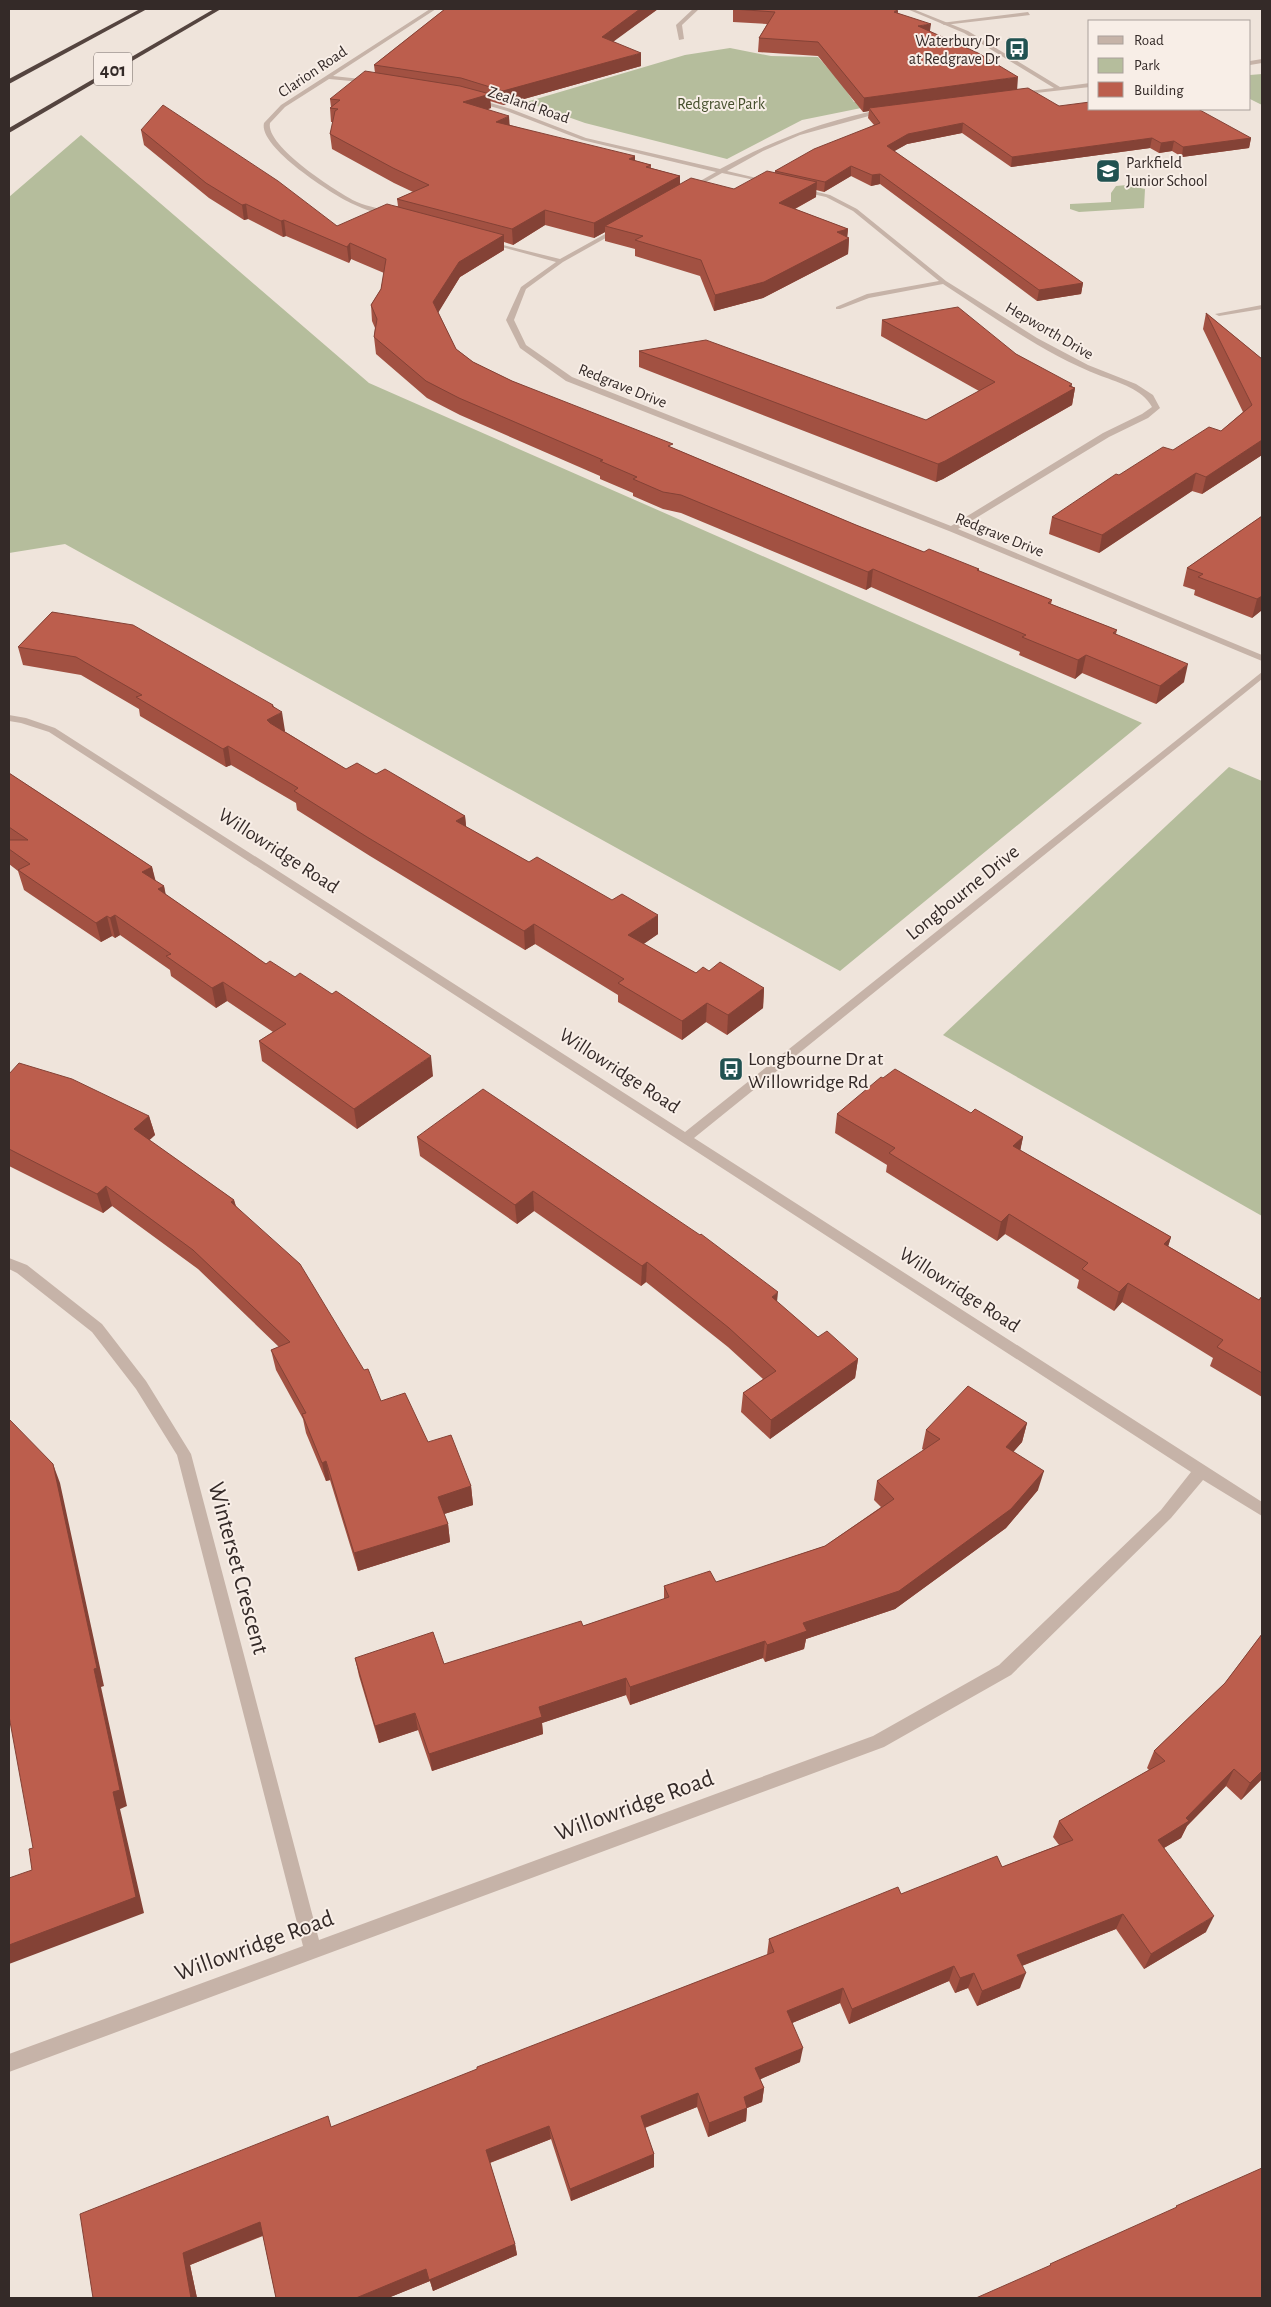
<svg xmlns="http://www.w3.org/2000/svg" width="1271" height="2307" font-family="'Alegreya Sans',sans-serif">
<style>
.green{fill:#b5bd9c}
.lines{fill:none;stroke-linecap:round;stroke-linejoin:round}
.service{fill:#c6b3a8;fill-rule:evenodd}
.minor{fill:#c6b3a8;fill-rule:evenodd}
.motorway{fill:#54443f;fill-rule:evenodd}
.wall{fill:#a25142}
.shaded-wall{fill:#844236}
.building{fill:#bc5e4d;stroke:#844236}
.labels{text-anchor:middle;stroke-width:4;stroke-linejoin:round;paint-order:stroke}
.far-poi-label{font-size:16px;fill:#342a28;stroke:#f8eee7;text-anchor:end}
.far-street-label{font-size:16px;fill:#342a28;stroke:#f8eee7}
.far-park-label{font-size:16px;fill:#46502d;stroke:#f8eee7}
.shield{fill:#f8eee7;stroke:#6f6561;stroke-width:1}
.shield-label{font-size:19px;font-weight:bold;fill:#342a28}
.street-label{font-size:20px;fill:#342a28;stroke:#f8eee7}
.poi-label{font-size:20px;fill:#342a28;stroke:#f8eee7;text-anchor:start}
.near-street-label{font-size:24px;fill:#342a28;stroke:#f8eee7}
</style>
<rect width="100%" height="100%" fill="#efe4db"/>
<!-- green -->
<g class="green">
<path d="M730 48 771 56 818 57 841 83 854 102 881 104 802 120 727 159 585 123 526 102 685 55Z"/>
<path d="M1262 74V105L1250 99V75Z"/>
<path d="M81 135 369 383 1142 723 840 971 65 544 9 553V197Z"/>
<path d="M1127 185 1145 189 1144 208 1079 212 1070 209V204L1111 202V193L1116 186Z"/>
<path d="M1229 767 1262 781V1216L943 1035Z"/>
</g>
<g class="lines">
<!-- service -->
<g class="service">
<path d="M1028 12 1030 15 944 25 941 23Z"/>
<path d="M1262 305V309L1219 316 1215 314Z"/>
</g>
<!-- minor -->
<g class="minor">
<path d="M430 9H436L333 76 370 80 372 83 329 79 285 107 270 123C265 146 338 193 357 202 368 207 383 208 393 214L390 216C377 213 365 210 353 204 333 195 258 147 264 123L281 105Z"/>
<path d="M693 9H699L682 25 684 39 679 40 676 25Z"/>
<path d="M907 9H913L968 31 1060 87 1090 83V87L1018 95 1020 92 1054 88 964 33Z"/>
<path d="M1262 59V63L1250 65V61Z"/>
<path d="M474 98 511 109 586 138 720 169C773 140 825 120 884 109L887 111 800 135 763 151 727 171 769 181V183L722 173 690 191 688 188 716 172 582 140 507 111 472 101Z"/>
<path d="M801 188 830 195 857 209 946 281 1037 338 1088 365 1136 384 1153 395 1160 408 1148 418 1109 437 958 529 1262 655V661L949 531 566 381 520 348 506 320 521 287 556 262 487 243V241L560 259 616 228H620V230L563 262 526 289 514 320 526 345 572 377 951 526 1103 433 1142 414 1152 407C1142 389 1120 383 1101 376 1044 354 994 317 943 284L869 298 840 309H836V307L867 294 939 281 853 211 826 197 799 191Z"/>
<path d="M1262 672V679L694 1138 1262 1502V1516L1203 1480 1171 1518 1011 1675 884 1747 9 2072V2054L303 1946 177 1455 136 1389 92 1332 17 1273 9 1269V1258L27 1265 102 1324 146 1381 191 1454 319 1940 873 1736 999 1665 1161 1510 1191 1472 49 732 21 723 9 721V715L26 718 55 728 685 1132Z"/>
</g>
<!-- motorway -->
<g class="motorway">
<path d="M140 9H147L9 84V79Z"/>
<path d="M214 9H221L9 133V128Z"/>
</g>
</g>
<!-- wall -->
<g class="wall">
<path d="M445 9H658L613 41 641 66 503 105 490 101 491 108 488 109 510 125 651 165V168L680 176V184L734 189 775 173V171L874 125 868 118 869 111 863 112 818 56 758 52 759 38 767 24 733 22V9L898 11V13L930 31 1017 89 1059 106 1251 138 1249 148 1182 157 1172 151 1159 153 1150 148 1011 167 962 133 907 144 894 151 1083 283 1081 294 1037 301 880 184 871 186 851 176 824 192 816 190V197L795 209 848 229 847 237 849 238 848 254 763 298 714 311 700 276 635 256V249L605 241V232L594 238 545 225 513 245 504 242V250L460 277 438 312 456 349 473 362 512 381 673 448 856 525 924 552 979 569V571L1052 600 1051 604 1117 630 1116 634 1184 682 1156 704 1082 673 1075 679 1019 655 1020 652 871 587 866 590 681 513 663 509 633 496V493L600 479V476L460 415 427 398 376 354 374 337 375 328 372 321 371 305 381 289 384 273 351 259 349 263 286 236 283 237 248 219 244 220 209 198 144 145 141 130 337 226 398 206 397 199 413 192 394 183 332 149 330 134 333 122H331L330 108 331 107 330 99 375 73 374 65Z"/>
<path d="M1206 313 1262 359V455L1202 494 1192 491 1099 553 1049 534 1052 517 1119 475 1173 450 1221 431 1243 412 1203 329Z"/>
<path d="M882 320 1016 354 1075 388 1072 405 943 479 936 482 639 367V351L926 420 979 391 881 336Z"/>
<path d="M1262 516V610L1252 618 1194 595 1195 590 1183 586 1187 568Z"/>
<path d="M52 612 273 705 285 731H284L346 769 376 774 465 816 466 827 658 934 643 944 696 973 709 971 764 988 763 1008 727 1035 706 1022 682 1040 618 1002V995L535 944 525 950 370 856 297 810 296 803 231 765 226 767 140 716 139 709 81 675 23 665 18 647Z"/>
<path d="M9 773 152 867 155 881 164 886 165 894 266 964 433 1076 357 1129 262 1061 259 1041 273 1032 227 1001 216 1008 171 976 170 970 120 935 115 938 112 936 101 942 24 890 18 871 9 864Z"/>
<path d="M9 1074 149 1116 155 1135 149 1140 234 1200 236 1206 381 1401 428 1442 471 1486 473 1505 444 1514 448 1524 450 1542 358 1571 330 1480 326 1481 306 1433 303 1419 276 1370 271 1350 279 1347 198 1269 112 1206 103 1213 9 1166Z"/>
<path d="M971 1113 1023 1137 1020 1150 1171 1237 1168 1246 1259 1300 1262 1296V1397L1210 1366 1213 1358 1122 1302 1114 1311 1077 1288 1079 1280 1005 1234 997 1241 886 1172 887 1165 835 1133 837 1114Z"/>
<path d="M417 1137 777 1302 818 1337 858 1359 855 1378 770 1439 741 1412 743 1393 763 1379 728 1347 646 1282 641 1286 534 1211 517 1224 420 1156Z"/>
<path d="M1027 1423 1022 1442 1013 1452 1038 1490 1006 1528 895 1609 806 1639 804 1649 765 1662 763 1658 630 1705 626 1695 542 1723 543 1734 432 1771 418 1730 379 1743 359 1676 355 1658 444 1664 583 1626 664 1599V1586L716 1582 825 1546 881 1507 874 1500 877 1481 924 1450 922 1449 926 1430Z"/>
<path d="M1262 1634V1779L1241 1800 1226 1786 1187 1826 1181 1838 1164 1848 1206 1932 1144 1969 1116 1929 1022 1966 1020 1988 977 2006 968 1988 955 1993 949 1981 849 2024 840 2003 792 2023 800 2062 760 2079 764 2088 762 2102 747 2108 746 2121 708 2137 697 2107 645 2128 654 2154V2167L571 2201 551 2139 490 2163 515 2244 517 2255 433 2291 430 2281 388 2298H276L263 2236 190 2265 197 2298H93L332 2127 767 1955 769 1939 901 1894 1002 1867 1059 1845 1053 1837 1059 1821 1149 1770 1147 1768 1154 1751 1225 1683Z"/>
</g>
<!-- shaded-wall -->
<g class="shaded-wall">
<path d="M640 9H658L602 50V37Z"/>
<path d="M931 24 929 37 918 26Z"/>
<path d="M641 53V66L503 105V91Z"/>
<path d="M1018 77 1017 91 869 108V111L863 112 864 98Z"/>
<path d="M490 94 491 108 464 116 463 102Z"/>
<path d="M509 116 510 130 496 122Z"/>
<path d="M963 123 962 133 907 144 886 156 887 146 908 134Z"/>
<path d="M1152 138 1150 148 1011 167 1012 157Z"/>
<path d="M1251 138 1249 148 1182 157 1183 147Z"/>
<path d="M1174 141 1172 151 1159 153 1161 143Z"/>
<path d="M635 156V171L629 159Z"/>
<path d="M851 166V176L824 192 825 182Z"/>
<path d="M880 174V184L871 186 872 175Z"/>
<path d="M680 176V191L605 226V232L594 238V223Z"/>
<path d="M817 182 816 197 778 218 779 203Z"/>
<path d="M246 204 248 219 244 220 242 205Z"/>
<path d="M545 210V225L513 245 512 229Z"/>
<path d="M284 220 286 236 283 237 281 221Z"/>
<path d="M848 229 847 239 849 238 848 254 763 298 714 311 715 295 837 232Z"/>
<path d="M504 235V250L460 277 435 318 433 302 459 262Z"/>
<path d="M350 243 351 259 349 263 347 247Z"/>
<path d="M1083 283 1081 294 1037 301 1039 290Z"/>
<path d="M1072 384 1071 390 1075 388 1072 405 943 479 936 482 938 464Z"/>
<path d="M1262 440V455L1202 494 1206 477Z"/>
<path d="M1196 473 1192 491 1099 553 1102 535Z"/>
<path d="M873 569 871 587 866 590 868 572Z"/>
<path d="M1262 596V610L1252 618 1257 599Z"/>
<path d="M1086 655 1082 673 1075 679 1078 660Z"/>
<path d="M1188 664 1184 682 1156 704 1160 686Z"/>
<path d="M273 705 275 716 282 712 285 731 270 739 267 720 272 706Z"/>
<path d="M228 746 231 765 226 767 223 749Z"/>
<path d="M465 816 467 835 456 821Z"/>
<path d="M152 867 157 886 142 872Z"/>
<path d="M164 886 168 905 158 889Z"/>
<path d="M115 915 120 935 115 938 110 918Z"/>
<path d="M658 915V934L628 955V935Z"/>
<path d="M107 916 112 936 101 942 96 923Z"/>
<path d="M534 924 535 944 525 950 524 931Z"/>
<path d="M223 982 227 1001 216 1008 212 988Z"/>
<path d="M764 988 763 1008 727 1035 728 1015Z"/>
<path d="M707 1003 706 1022 682 1040V1021Z"/>
<path d="M431 1056 433 1076 357 1129 354 1109Z"/>
<path d="M149 1116 155 1135 140 1149 134 1129Z"/>
<path d="M1023 1137 1019 1157 1013 1146Z"/>
<path d="M106 1186 112 1206 103 1213 97 1194Z"/>
<path d="M533 1191 534 1211 517 1224 515 1205Z"/>
<path d="M234 1200 239 1219 231 1202Z"/>
<path d="M1009 1214 1005 1234 997 1241 1001 1222Z"/>
<path d="M1171 1237 1165 1257 1164 1244Z"/>
<path d="M647 1262 646 1282 641 1286 642 1266Z"/>
<path d="M1128 1283 1122 1302 1114 1311 1119 1292Z"/>
<path d="M778 1292 776 1312 772 1297Z"/>
<path d="M858 1359 855 1378 770 1439 771 1420Z"/>
<path d="M1027 1423 1022 1442 1001 1466 1006 1447Z"/>
<path d="M326 1461 330 1480 326 1481 322 1463Z"/>
<path d="M53 1464 60 1483 104 1686 101 1687 127 1806 120 1809 144 1913 9 1964V1945L113 1792Z"/>
<path d="M1044 1471 1038 1490 1006 1528 895 1609 806 1639 804 1649 765 1662 767 1645 803 1623Z"/>
<path d="M471 1486 473 1505 441 1515 438 1497Z"/>
<path d="M448 1524 450 1542 358 1571 354 1553Z"/>
<path d="M765 1641 763 1658 630 1705V1687Z"/>
<path d="M626 1678V1695L542 1723 543 1734 432 1771 429 1754 539 1707Z"/>
<path d="M415 1713 418 1730 379 1743 375 1726Z"/>
<path d="M1234 1769 1226 1786 1187 1826 1181 1838 1150 1856 1158 1840 1186 1818Z"/>
<path d="M1262 1771V1779L1241 1800 1250 1783Z"/>
<path d="M1123 1914 1116 1929 1011 1970 1017 1955Z"/>
<path d="M1214 1916 1206 1932 1144 1969 1151 1954Z"/>
<path d="M954 1966 949 1981 849 2024 852 2009Z"/>
<path d="M974 1973 968 1988 955 1993 960 1978Z"/>
<path d="M1026 1973 1020 1988 977 2006 982 1991Z"/>
<path d="M843 1988 840 2003 785 2026 787 2011Z"/>
<path d="M803 2048 800 2062 754 2082 755 2068Z"/>
<path d="M764 2088 762 2102 747 2108 746 2121 708 2137 709 2123 744 2097Z"/>
<path d="M698 2093 697 2107 641 2129V2116Z"/>
<path d="M549 2126 551 2139 489 2163 486 2150Z"/>
<path d="M654 2154V2167L571 2201 570 2189Z"/>
<path d="M260 2222 266 2234 190 2265 197 2298H191L183 2253Z"/>
<path d="M515 2244 517 2255 433 2291 430 2281 388 2298H356L426 2269Z"/>
</g>
<!-- building -->
<g class="building">
<path d="M445 9H640L602 37 641 53 503 91 461 78 374 65Z"/>
<path d="M733 9H893L898 11 894 12 931 24 918 26 978 53 1018 77 864 98 818 42 759 38 775 12Z"/>
<path d="M365 71 460 86 490 94 463 102 509 116 496 122 635 156 629 159 651 165 646 167 680 176 594 223 545 210 512 229 397 199 429 185 393 168 330 134 335 111 338 109 330 108 340 100 330 99Z"/>
<path d="M1028 88 1059 106 1090 102V109H1198L1251 138 1183 147 1174 141 1161 143 1152 138 1012 157 963 123 908 134 887 146 1083 283 1039 290 880 174 872 175 851 166 825 182 775 171 814 149 880 123 869 108Z"/>
<path d="M163 105 278 181 337 226 387 204 504 235 459 262 433 302 456 349 473 362 512 381 673 444 668 446 856 525 924 552 929 549 979 569 977 570 1052 600 1048 603 1117 630 1113 633 1188 664 1160 686 1086 655 1078 660 1022 637 1026 635 873 569 868 572 681 495 663 492 633 479 637 477 600 461 603 460 459 398 426 381 374 337 377 319 371 305 381 289 386 259 350 243 347 247 284 220 281 221 246 204 242 205 206 183 141 130Z"/>
<path d="M767 171 817 182 779 203 848 229 837 232 849 238 764 282 715 295 701 260 635 240 643 236 605 226 691 178 734 189Z"/>
<path d="M958 307 1016 354 1072 384 1069 386 1075 388 945 461 938 464 639 351 706 340 926 420 995 382 882 320Z"/>
<path d="M1206 313 1262 359V440L1206 477 1196 473 1102 535 1052 517 1116 474 1119 475 1163 447 1173 450 1209 427 1221 431 1252 405Z"/>
<path d="M1262 516V596L1257 599 1198 577 1203 574 1187 568Z"/>
<path d="M52 612 133 625 273 705 272 706 282 712 267 720 270 723 346 769 357 763 376 774 385 769 465 816 456 821 529 862 537 857 612 900 622 894 658 915 628 935 696 973 703 967 709 971 720 962 764 988 728 1015 707 1003 682 1021 618 983 624 979 534 924 524 931 367 837 294 791 298 788 228 746 223 749 136 697 142 695 76 657 18 647Z"/>
<path d="M9 773 152 867 142 872 164 886 158 889 266 964 270 961 295 977 300 973 332 994 336 991 431 1056 354 1109 259 1041 286 1024 223 982 212 988 166 956 171 954 115 915 110 918 107 916 96 923 18 870 30 864 9 849V840H28L9 827Z"/>
<path d="M19 1063 72 1079 149 1116 134 1129 234 1200 231 1202 300 1264 364 1370 368 1369 381 1401 405 1393 428 1442 451 1435 471 1486 438 1497 448 1524 354 1553 326 1461 322 1463 302 1414 306 1413 271 1350 290 1342 193 1250 106 1186 97 1194 9 1149V1074Z"/>
<path d="M895 1069 971 1113 975 1109 1023 1137 1013 1146 1171 1237 1164 1244 1259 1300 1262 1296V1373L1217 1347 1223 1340 1128 1283 1119 1292 1082 1269 1088 1263 1009 1214 1001 1222 889 1153 895 1148 837 1114 881 1077 883 1078Z"/>
<path d="M483 1089 700 1235 701 1234 778 1292 772 1297 818 1337 827 1331 858 1359 771 1420 743 1393 776 1371 729 1328 647 1262 642 1266 533 1191 515 1205 417 1137Z"/>
<path d="M968 1386 1027 1423 1006 1447 1044 1471 1011 1509 899 1591 803 1623 807 1631 767 1645 765 1641 630 1687 626 1678 539 1707 542 1717 429 1754 415 1713 375 1726 355 1658 433 1632 444 1664 581 1621 583 1626 669 1597 664 1586 710 1571 716 1582 825 1546 894 1499 877 1481 940 1439 926 1430Z"/>
<path d="M9 1419 53 1464 97 1668 94 1669 120 1790 113 1792 136 1897 9 1945V1878L32 1870 29 1849 33 1848 9 1716Z"/>
<path d="M1262 1634V1771L1250 1783 1234 1769 1186 1818 1189 1821 1158 1840 1214 1916 1151 1954 1123 1914 1017 1955 1026 1973 982 1991 974 1973 960 1978 954 1966 852 2009 843 1988 787 2011 803 2048 755 2068 764 2088 744 2097 747 2108 709 2123 698 2093 641 2116 654 2154 570 2189 549 2126 486 2150 515 2244 429 2280 426 2269 356 2298H276L260 2222 183 2253 191 2298H93L80 2214 328 2116 331 2127 477 2069V2067L774 1952 769 1939 898 1887 901 1894 997 1856 1002 1867 1073 1840 1059 1821 1165 1761 1154 1751 1225 1683Z"/>
<path d="M1262 2168V2298H976L1051 2265 1050 2264 1177 2207 1176 2206Z"/>
</g>
<!-- icons -->
<defs>
<symbol id="bus-square" viewBox="-11 -11 22 22"><rect x="-9" y="-9" width="18" height="18" rx="4" fill="#215251" stroke="#f8eee7"/><path d="M-5-6H5V4H4V6H2V4H-2V6H-4V4H-5ZM-3.5-4V0h7V-4ZM-3.5 1.2v1.5H-2V1.2ZM2 1.2v1.5H3.5V1.2Z" fill="#fff"/></symbol>
<symbol id="school-square" viewBox="-11 -11 22 22"><rect x="-9" y="-9" width="18" height="18" rx="4" fill="#215251" stroke="#f8eee7"/><path d="M0-5L7-2L0 1L-7-2ZM-4 1L0 2.5L4 1V4Q0 6-4 4Z" fill="#fff"/></symbol>
</defs>
<g fill-rule="evenodd">
<use href="#bus-square" x="1003" y="35" width="28" height="28"/>
<use href="#school-square" x="1094" y="157" width="28" height="28"/>
<use href="#bus-square" x="717" y="1055" width="28" height="28"/>
</g>
<g class="labels">
<!-- far-poi labels -->
<g class="far-poi-label">
<text x="1000" y="46">Waterbury Dr<tspan x="1000" dy="18">at Redgrave Dr</tspan></text>
<text x="1126" y="168" text-anchor="start">Parkfield<tspan x="1126" dy="18">Junior School</tspan></text>
</g>
<!-- far-street labels -->
<g class="far-street-label">
<text transform="translate(312 71) rotate(-34)" y="6">Clarion Road</text>
<text transform="translate(529 104) rotate(19)" y="6">Zealand Road</text>
<text transform="translate(1050 330) rotate(30)" y="6">Hepworth Drive</text>
<text transform="translate(623 385) rotate(22)" y="6">Redgrave Drive</text>
<text transform="translate(1000 534) rotate(22)" y="6">Redgrave Drive</text>
</g>
<!-- far-park labels -->
<g class="far-park-label">
<text x="721" y="109">Redgrave Park</text>
</g>
<!-- shield labels -->
<rect class="shield" x="94" y="52.5" width="38" height="33" rx="4"/>
<g class="shield-label">
<text x="113" y="76">401</text>
</g>
<!-- street labels -->
<g class="street-label">
<text transform="translate(279 850) rotate(33)" y="7">Willowridge Road</text>
<text transform="translate(962 892) rotate(-39)" y="7">Longbourne Drive</text>
<text transform="translate(620 1070) rotate(33)" y="7">Willowridge Road</text>
<text transform="translate(960 1289) rotate(33)" y="7">Willowridge Road</text>
</g>
<!-- poi labels -->
<g class="poi-label">
<text x="748" y="1065">Longbourne Dr at<tspan x="748" dy="23">Willowridge Rd</tspan></text>
</g>
<!-- near-street labels -->
<g class="near-street-label">
<text transform="translate(239 1568) rotate(75)" y="8">Winterset Crescent</text>
<text transform="translate(634 1805) rotate(-20)" y="8">Willowridge Road</text>
<text transform="translate(254 1945) rotate(-20)" y="8">Willowridge Road</text>
</g>
</g>
<!-- border -->
<rect width="1271" height="2307" fill="none" stroke="#342a28" stroke-width="20"/>
<!-- legend -->
<rect x="1088" y="20" width="162" height="90" fill="#f8eee7" stroke="#aaa09b"/>
<rect x="1098" y="36" width="25" height="8" fill="#c6b3a8" stroke="#aaa09b"/>
<text x="1134" y="45" font-size="15" fill="#342a28">Road</text>
<rect x="1098" y="58" width="25" height="15" fill="#b5bd9c" stroke="#aaa09b"/>
<text x="1134" y="70" font-size="15" fill="#342a28">Park</text>
<rect x="1098" y="82" width="25" height="15" fill="#bc5e4d" stroke="#aaa09b"/>
<text x="1134" y="95" font-size="15" fill="#342a28">Building</text>
</svg>
